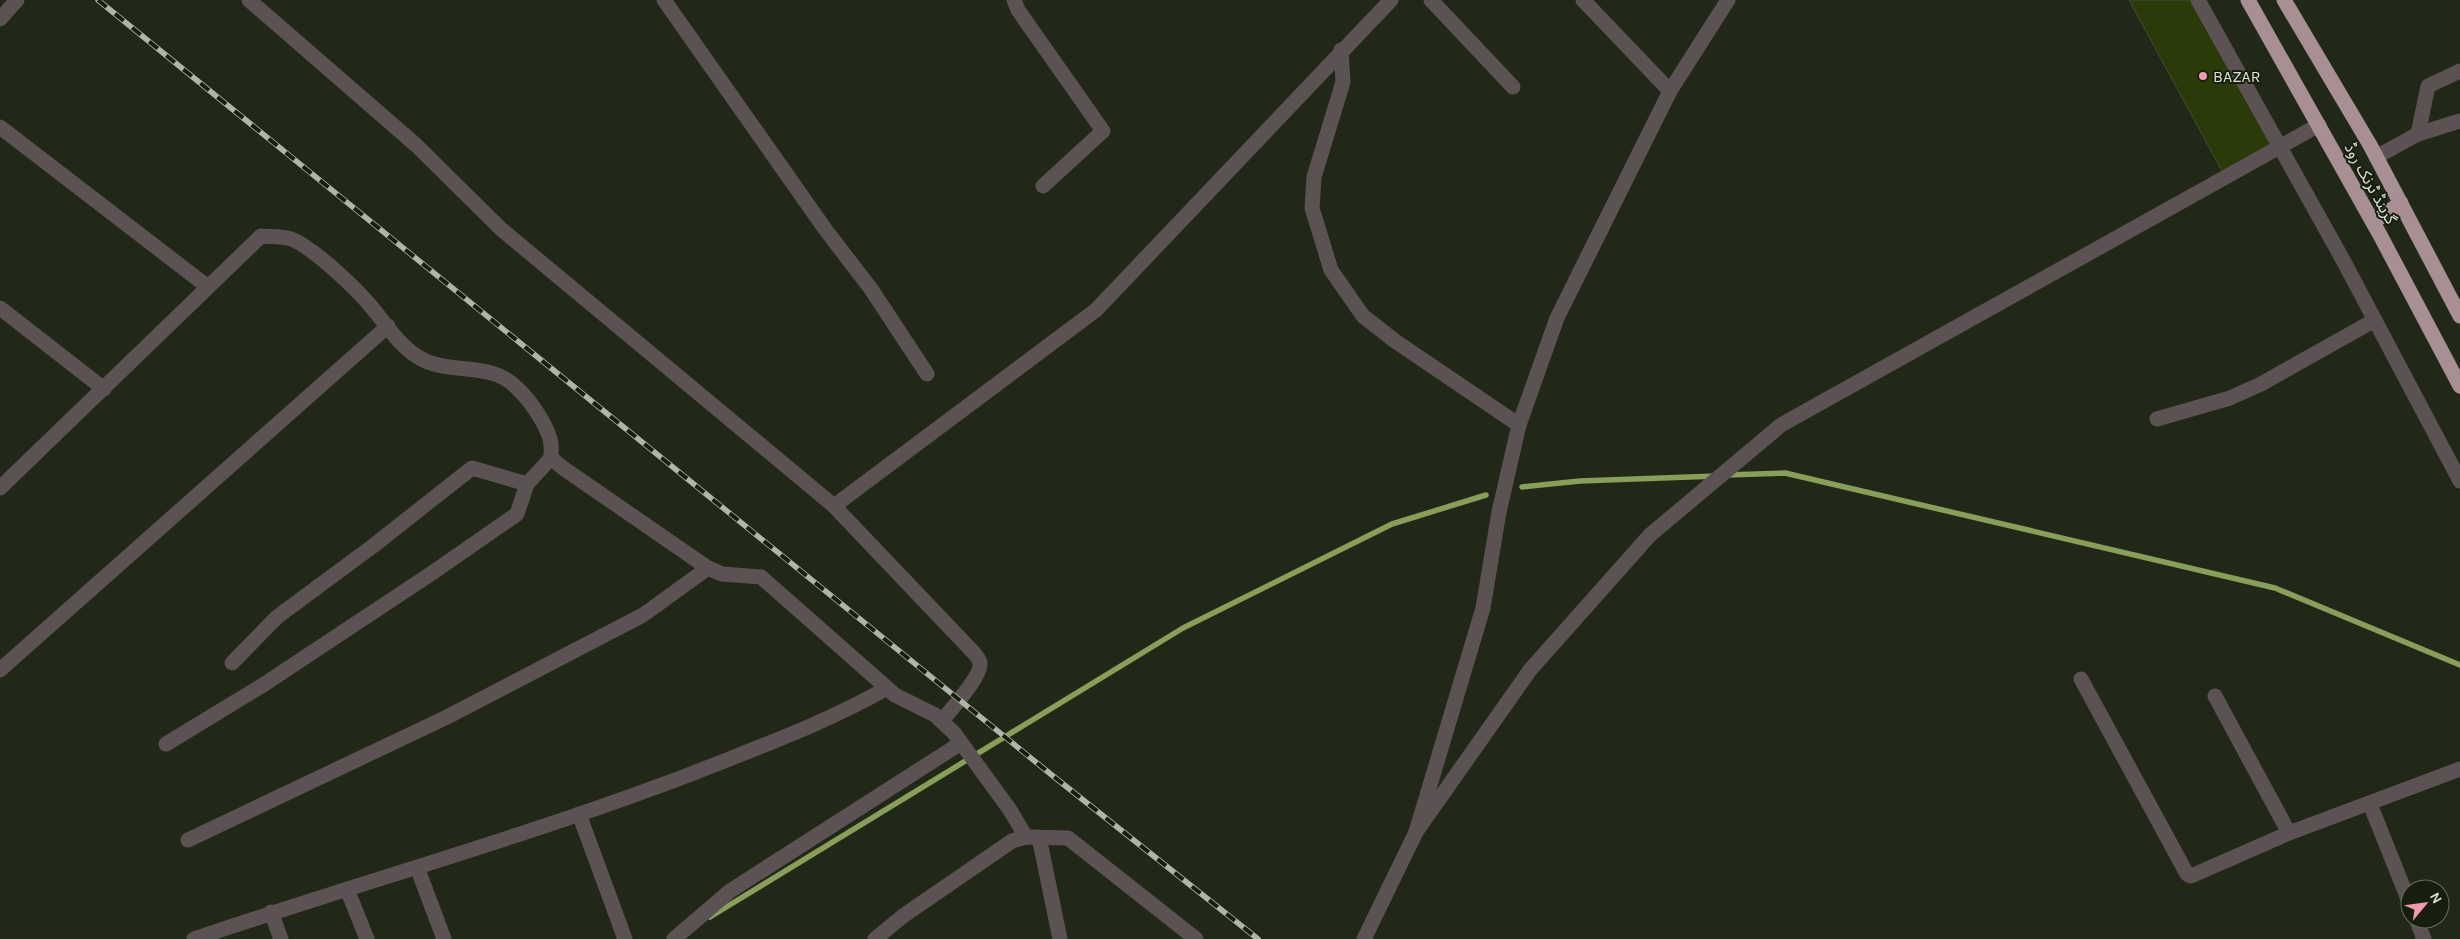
<svg xmlns="http://www.w3.org/2000/svg" width="2460" height="939" font-family="Karla,'Noto Sans Arabic',sans-serif">
<style>
.lines{fill:none;stroke-linecap:round;stroke-linejoin:round}
.stream{stroke:#889e5a;stroke-width:5.5}
.building{fill:#2b3a09;stroke:#444b3a}
.minor{stroke:#5c5254;stroke-width:15}
.highway{stroke:#a78f94;stroke-width:15}
.rail-casing{stroke:#b0b4a9;stroke-width:5.5}
.rail{stroke:#181e0f;stroke-width:4;stroke-dasharray:11;stroke-linecap:butt}
.poi-dot{fill:#f29aaf;stroke:#181e0f;stroke-width:2}
.labels{text-anchor:middle;stroke-width:4;stroke-linejoin:round;paint-order:stroke}
.poi-label{font-size:16px;fill:#dce0d6;stroke:#181e0f;text-anchor:start}
.street-label{font-size:16px;fill:#dce0d6;stroke:#181e0f}
</style>
<rect width="100%" height="100%" fill="#222818"/>
<g class="lines">
<!-- stream -->
<g class="stream">
<path d="M1726 475 1785 473 2275 588 2460 665"/>
<path d="M1522 487 1580 481 1717 476"/>
<path d="M710 917 1183 628 1392 524 1486 495"/>
</g>
</g>
<!-- building -->
<path class="building" d="M2129 0H2193L2279 151 2228 182Z"/>
<g class="lines">
<!-- minor -->
<g class="minor">
<path d="M249 0 416 145 501 229 834 506 974 653C976 656 980 660 980 663 982 676 950 710 942 721"/>
<path d="M664 0 825 229 871 289 927 374"/>
<path d="M1014 0 1018 10 1103 131 1043 186"/>
<path d="M1431 0 1513 87"/>
<path d="M1583 0 1670 91"/>
<path d="M2198 0 2343 260 2460 481"/>
<path d="M0 19 17 0"/>
<path d="M1341 50 1343 82 1314 177 1312 208 1331 270 1363 316 1395 341 1519 425"/>
<path d="M0 127 208 287"/>
<path d="M2418 134 2428 86 2460 71"/>
<path d="M2376 157 2418 134 2460 121"/>
<path d="M0 308 104 389"/>
<path d="M2157 419 2230 398 2261 384 2375 320"/>
<path d="M0 488 261 236C270 237 282 236 291 239 313 247 359 291 374 310 387 326 400 346 418 357 448 376 491 360 517 388 530 400 545 422 550 439 552 445 551 452 551 458L563 468 708 568 722 574 761 577 895 695 935 715 954 733 1010 810 1026 837"/>
<path d="M834 506 1096 310 1391 0"/>
<path d="M232 663 277 617 373 546 472 468 527 484"/>
<path d="M0 670 388 326"/>
<path d="M2081 679 2187 874 2191 876 2289 833 2460 769"/>
<path d="M2215 696 2289 833"/>
<path d="M166 744 263 685 432 573 517 514 527 484 551 458"/>
<path d="M2370 804 2410 904"/>
<path d="M579 814 625 939"/>
<path d="M1416 832 1530 670 1650 535 1781 425 2319 125"/>
<path d="M1039 837 1060 939"/>
<path d="M188 840 447 717 643 615 708 568"/>
<path d="M417 867 444 939"/>
<path d="M347 889 367 939"/>
<path d="M271 912 281 939"/>
<path d="M2416 919 2424 939"/>
<path d="M194 939C367 880 544 832 714 765 772 742 833 719 887 688"/>
<path d="M674 939 730 891 961 743"/>
<path d="M875 939 903 916 1012 841 1026 837 1068 838 1196 939"/>
<path d="M1364 939 1416 832 1483 608 1499 512 1519 425 1557 318 1670 91 1728 0"/>
</g>
<!-- highway -->
<g class="highway">
<path d="M2248 0 2380 235 2460 386"/>
<path d="M2284 0 2370 145 2460 316"/>
<path d="M2373 222 2401 203"/>
</g>
<defs>
<path id="rail" d="M98 0 1053 776 1258 939"/>
</defs>
<!-- rail casing -->
<use href="#rail" class="rail-casing"/>
<!-- rail -->
<use href="#rail" class="rail"/>
</g>
<!-- markers -->
<circle class="poi-dot" cx="2203" cy="76" r="5"/>
<g class="labels">
<!-- poi labels -->
<g class="poi-label">
<text x="2213" y="82">BAZAR</text>
</g>
<!-- street labels -->
<g class="street-label">
<text transform="translate(2371 183) rotate(61)" y="6">گرینڈ ٹرنک روڈ</text>
</g>
</g>
<!-- north arrow -->
<g transform="translate(2425 904) rotate(61)"><circle r="24" fill="#181e0f" stroke="#666c5f"/>
<path d="M0-4L9 19L0 12L-9 19Z" fill="#f29aaf"/>
<text y="-8" font-size="14" font-weight="bold" text-anchor="middle" fill="#dce0d6">N</text>
</g>
</svg>
